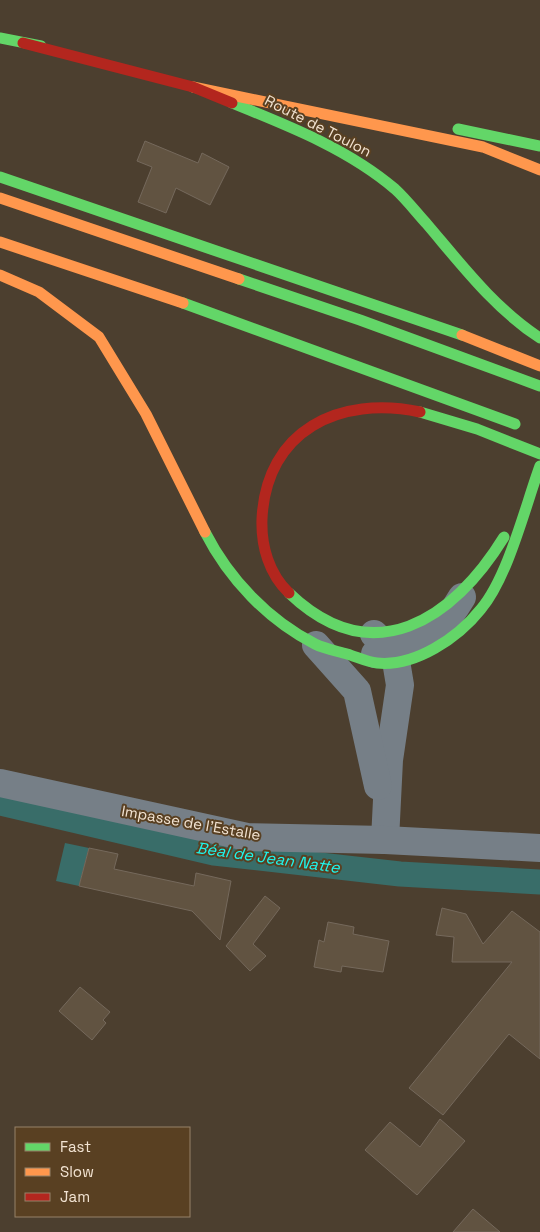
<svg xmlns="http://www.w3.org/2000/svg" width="540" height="1232" font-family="'Space Grotesk',sans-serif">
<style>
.water{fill:#396d69}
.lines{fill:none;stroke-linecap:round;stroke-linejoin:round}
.canal{stroke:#396d69;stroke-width:25}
.building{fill:#615341;stroke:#75695c}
.street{stroke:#767f87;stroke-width:28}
.fast{stroke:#63d668;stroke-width:11}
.slow{stroke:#ff974d;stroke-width:11}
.jam{stroke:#b3261e;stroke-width:11}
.labels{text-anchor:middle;stroke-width:4;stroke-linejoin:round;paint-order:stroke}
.street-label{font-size:15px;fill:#f2e3d2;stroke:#594022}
.water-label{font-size:16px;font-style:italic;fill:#1ef6ee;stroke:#594022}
</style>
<rect width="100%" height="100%" fill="#4c3f2f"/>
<!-- water -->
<path class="water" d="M65 843 89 848 79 886 56 881Z"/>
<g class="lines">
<!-- canal -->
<path class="canal" d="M0 803 214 853 400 874 540 882"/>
</g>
<!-- building -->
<g class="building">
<path d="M145 141 198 163 202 153 229 167 210 205 176 188 166 213 138 202 152 167 137 161Z"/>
<path d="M89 848 118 854 114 869 194 886 196 873 231 881 220 940 192 911 79 886Z"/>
<path d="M265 896 280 908 253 944 266 956 250 971 226 946Z"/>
<path d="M442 908 466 914 483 944 512 911 540 932V1059L509 1034 443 1115 409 1088 512 962H452L454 937 436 935Z"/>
<path d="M328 922 354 927 353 934 389 941 383 972 342 966 341 972 314 967 319 940 324 942Z"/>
<path d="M80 987 110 1012 103 1020 106 1023 92 1040 59 1011Z"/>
<path d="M440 1119 465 1141 417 1195 365 1150 390 1122 420 1147Z"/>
<path d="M473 1209 500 1232H453Z"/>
</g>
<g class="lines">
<!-- street -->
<g class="street">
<path d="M374 634 395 655 400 685 389 760 385 840"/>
<path d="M316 645 357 691 378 786"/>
<path d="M375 654C382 646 391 648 400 646 432 638 446 624 462 597"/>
<path d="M0 783 247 837 385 840 540 848"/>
</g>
<!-- fast -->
<g class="fast">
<path d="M0 38 41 46"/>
<path d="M232 103C289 126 348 149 395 189 406 199 416 212 426 223 461 264 494 308 540 338"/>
<path d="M458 129 540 146"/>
<path d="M0 177 462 335"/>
<path d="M239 279 360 320 540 386"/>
<path d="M183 303 515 424"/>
<path d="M420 412 477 429 540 454"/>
<path d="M205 532C229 579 268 620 315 644 325 649 337 651 347 654 357 657 367 662 377 663 415 667 458 638 481 609 508 577 525 507 540 466"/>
<path d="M289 593C373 673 453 620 504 537"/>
</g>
<!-- slow -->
<g class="slow">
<path d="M193 87 483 147 540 170"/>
<path d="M0 198 239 279"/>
<path d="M0 242 183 303"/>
<path d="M0 275 39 292 99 337 146 414 205 532"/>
<path d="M462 335 540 366"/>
</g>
<!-- jam -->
<g class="jam">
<path d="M23 43 193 87 232 103"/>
<path d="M289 593C269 574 261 546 262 519 266 430 340 395 420 412"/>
</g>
</g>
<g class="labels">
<!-- street labels -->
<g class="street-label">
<text transform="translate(318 126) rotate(27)" y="5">Route de Toulon</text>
<text transform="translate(191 823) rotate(10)" y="5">Impasse de l'Estalle</text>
</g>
<!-- water labels -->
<g class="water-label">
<text transform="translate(268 857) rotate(8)" y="6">Béal de Jean Natte</text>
</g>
</g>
<!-- legend -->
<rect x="15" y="1127" width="175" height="90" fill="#594022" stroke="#968168"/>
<rect x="25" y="1143" width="25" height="8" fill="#63d668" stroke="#968168"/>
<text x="60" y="1152" font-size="15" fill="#f2e3d2">Fast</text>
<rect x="25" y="1168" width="25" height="8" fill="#ff974d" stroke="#968168"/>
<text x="60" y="1177" font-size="15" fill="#f2e3d2">Slow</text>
<rect x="25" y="1193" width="25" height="8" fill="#b3261e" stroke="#968168"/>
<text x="60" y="1202" font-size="15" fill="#f2e3d2">Jam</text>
</svg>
